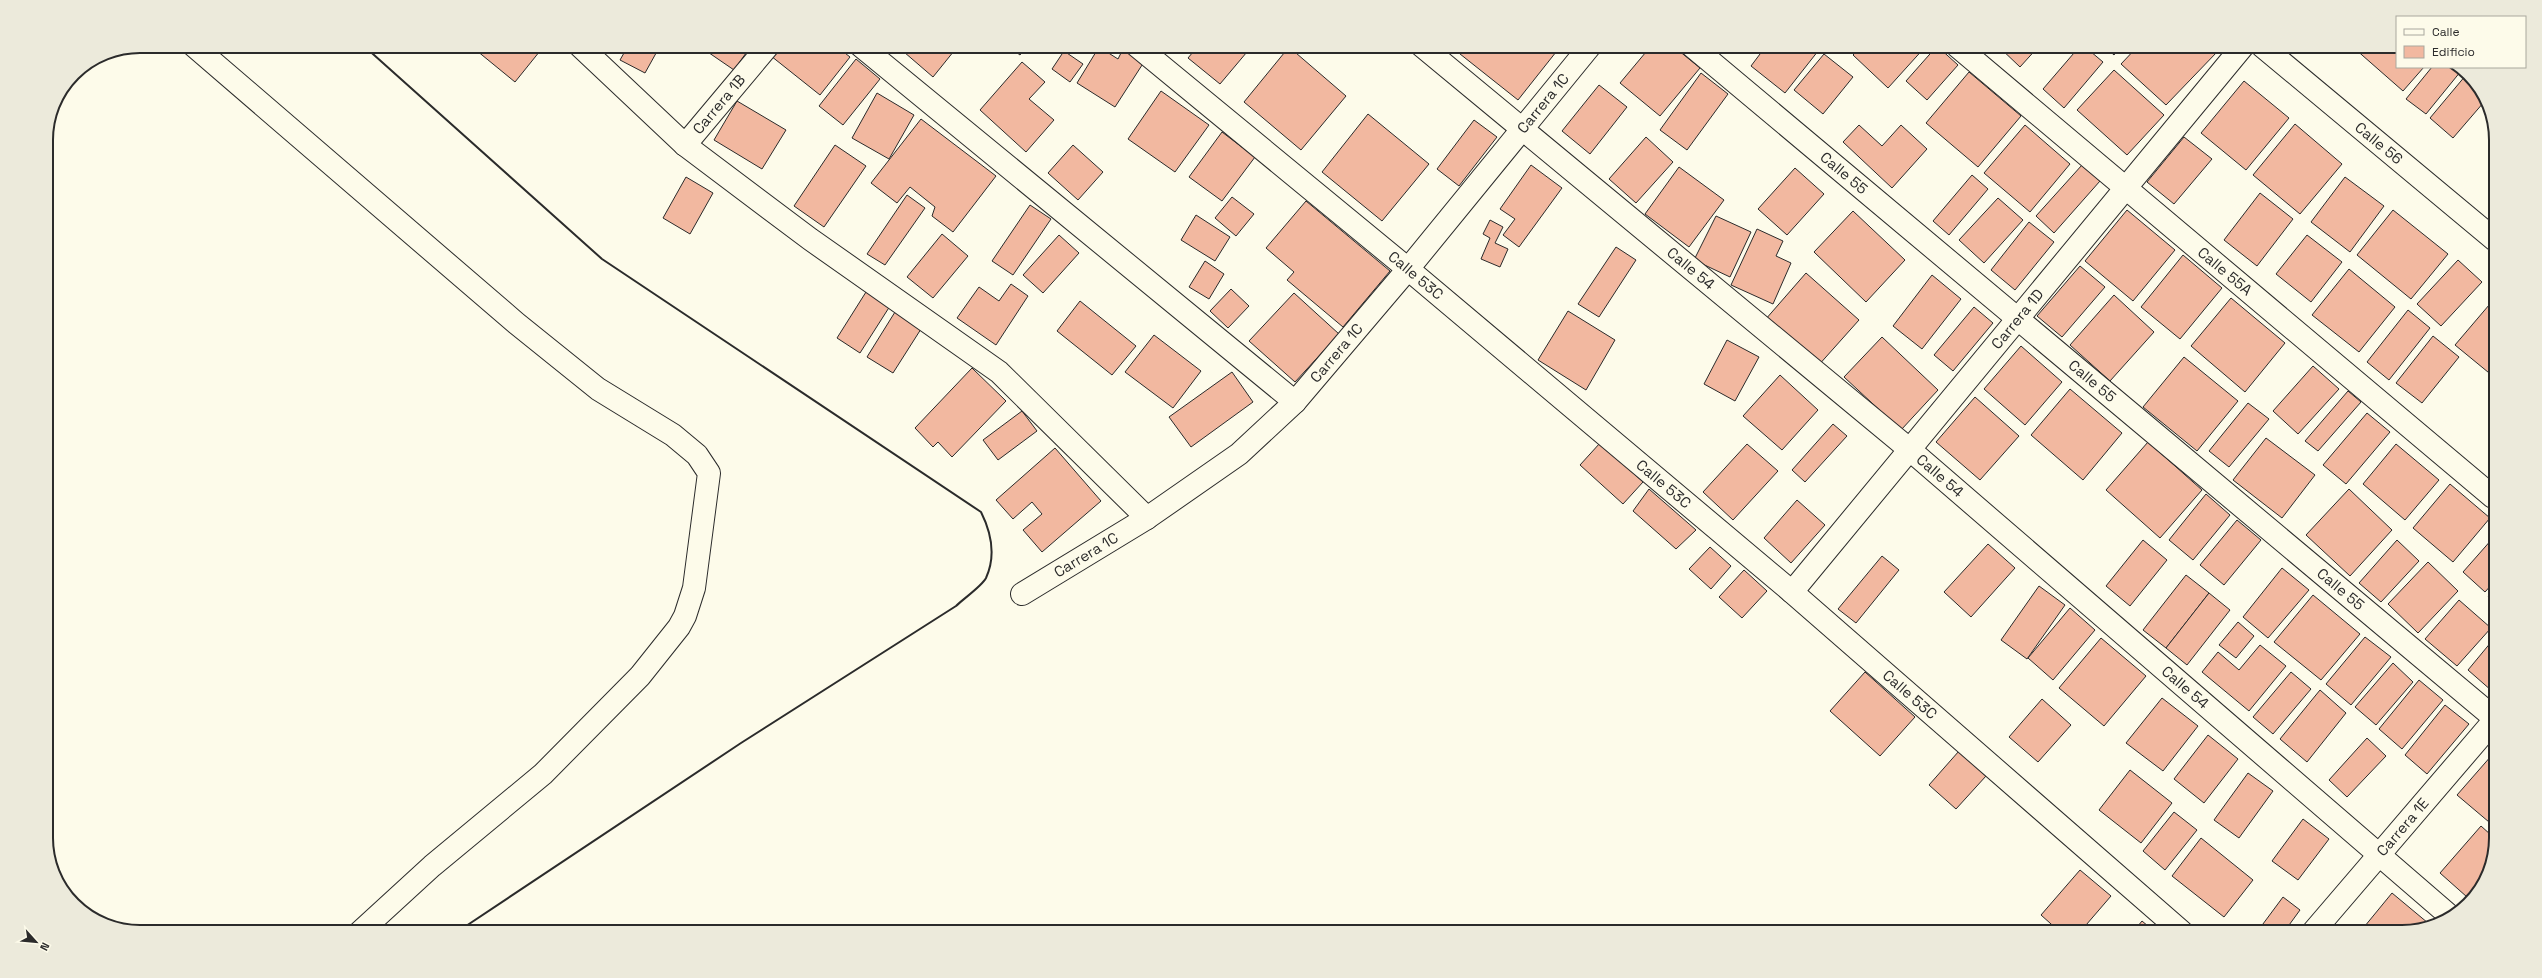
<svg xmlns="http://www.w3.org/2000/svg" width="2542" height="978" font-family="'Space Grotesk',sans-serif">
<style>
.building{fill:#f2b8a0;stroke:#2b2b2b}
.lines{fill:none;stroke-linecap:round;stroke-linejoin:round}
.minor-casing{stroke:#2b2b2b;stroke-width:24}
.minor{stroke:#fdfbea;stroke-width:22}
.wall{stroke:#2b2b2b;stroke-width:2}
.labels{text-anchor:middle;stroke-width:3;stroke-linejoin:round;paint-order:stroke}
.street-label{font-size:15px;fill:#2b2b2b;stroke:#fdfbea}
.rim{fill:none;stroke:#2b2b2b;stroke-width:2}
</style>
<rect width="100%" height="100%" fill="#fdfbea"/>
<!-- building -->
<g class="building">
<path d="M471 46H544L515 82Z"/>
<path d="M628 46H660L645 73 620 60Z"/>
<path d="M699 46H751L734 70Z"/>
<path d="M778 46H836L850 57 820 95 771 56Z"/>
<path d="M897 46H958L933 77Z"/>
<path d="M1008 46H1027L1020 55Z"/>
<path d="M1198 46H1252L1220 84 1188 58Z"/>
<path d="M1450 46H1559L1560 47 1518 100Z"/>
<path d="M1651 46H1673L1700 68 1660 116 1620 83Z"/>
<path d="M1766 46H1822L1785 93 1751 66Z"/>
<path d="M1862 46H1926L1888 88 1853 55Z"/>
<path d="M1937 46 1958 65 1927 100 1906 81Z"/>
<path d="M1998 46H2039L2020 67Z"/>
<path d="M2080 46H2084L2103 62 2064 108 2043 89Z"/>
<path d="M2104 46H2121L2114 55Z"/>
<path d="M2138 46H2211L2217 52 2166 105 2121 64Z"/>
<path d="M2355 46H2397V67H2424L2403 91 2354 48Z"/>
<path d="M1099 47 1118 59 1123 49 1144 62 1115 107 1077 83Z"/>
<path d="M1289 47 1346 96 1301 150 1244 102Z"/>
<path d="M1064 51 1083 64 1070 82 1052 69Z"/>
<path d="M1824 54 1853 77 1823 114 1794 90Z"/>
<path d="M856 59 880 79 843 125 819 106Z"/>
<path d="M1022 62 1045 82 1029 99 1054 120 1026 152 980 110Z"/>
<path d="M2432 67H2454L2461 71 2426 114 2406 99Z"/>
<path d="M2114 70 2164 115 2127 155 2077 110Z"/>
<path d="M1969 72 2021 116 1978 167 1926 123Z"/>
<path d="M1701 73 1728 94 1687 150 1660 130Z"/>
<path d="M2466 75 2477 83 2484 102 2453 138 2430 118Z"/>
<path d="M2244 81 2289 118 2246 170 2201 133Z"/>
<path d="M1599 85 1627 107 1590 154 1562 131Z"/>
<path d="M1161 91 1209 125 1175 172 1128 139Z"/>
<path d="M877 93 914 115 889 159 852 138Z"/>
<path d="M737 101 786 130 762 169 714 140Z"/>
<path d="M1368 114 1429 164 1382 221 1322 172Z"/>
<path d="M921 119 996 176 953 232 932 216 935 207 910 187 897 203 871 183Z"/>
<path d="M1474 120 1497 137 1459 186 1437 169Z"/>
<path d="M2295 124 2342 164 2300 214 2253 175Z"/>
<path d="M1859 125 1882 146 1901 125 1927 149 1892 188 1843 142Z"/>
<path d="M2025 125 2070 164 2030 212 1984 173Z"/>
<path d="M1222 132 1255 157 1222 201 1189 177Z"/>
<path d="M1646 137 1673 162 1636 203 1609 179Z"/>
<path d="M2184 137 2212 159 2174 204 2147 182Z"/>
<path d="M835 145 866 166 824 227 794 206Z"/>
<path d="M1073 145 1103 172 1078 200 1048 173Z"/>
<path d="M1531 165 1562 188 1519 247 1503 235 1515 219 1500 209Z"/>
<path d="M2082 165 2100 181 2054 233 2036 216Z"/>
<path d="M1679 167 1724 200 1689 247 1645 214Z"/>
<path d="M1795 168 1824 194 1787 235 1758 209Z"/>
<path d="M1972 175 1988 189 1949 235 1933 221Z"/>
<path d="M686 177 713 193 690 234 663 218Z"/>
<path d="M2345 177 2384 206 2350 252 2311 222Z"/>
<path d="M2260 193 2293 219 2257 266 2224 240Z"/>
<path d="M907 195 925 208 885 265 867 254Z"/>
<path d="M1232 197 1254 214 1236 236 1215 218Z"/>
<path d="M1998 198 2023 220 1984 263 1959 240Z"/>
<path d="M1306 201 1390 271 1343 327 1287 280 1294 272 1266 248Z"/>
<path d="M1030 205 1051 219 1013 275 992 261Z"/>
<path d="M2127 210 2175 250 2133 301 2085 261Z"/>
<path d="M2393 210 2448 254 2411 299 2357 255Z"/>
<path d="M1853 211 1905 260 1866 302 1814 252Z"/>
<path d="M1196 215 1230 237 1215 261 1181 240Z"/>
<path d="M1716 216 1751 232 1730 277 1694 260Z"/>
<path d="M1490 220 1503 227 1495 243 1508 249 1500 267 1481 259 1490 238 1483 234Z"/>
<path d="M2029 222 2054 242 2015 290 1991 270Z"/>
<path d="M1757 229 1783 241 1776 256 1791 263 1773 304 1731 285Z"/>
<path d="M942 234 968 256 933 298 907 277Z"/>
<path d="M1059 235 1079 253 1043 293 1023 275Z"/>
<path d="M2307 235 2342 262 2311 302 2276 274Z"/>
<path d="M1616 247 1636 260 1599 317 1578 304Z"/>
<path d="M2183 255 2222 288 2180 339 2141 307Z"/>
<path d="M2458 260 2482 282 2441 326 2417 304Z"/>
<path d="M1205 261 1224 274 1209 299 1189 287Z"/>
<path d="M2080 266 2105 287 2062 337 2037 316Z"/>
<path d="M2349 269 2395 307 2359 352 2312 315Z"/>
<path d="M1806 273 1859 320 1817 367 1765 320Z"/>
<path d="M1932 275 1961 299 1922 349 1893 326Z"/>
<path d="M1011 284 1028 296 996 345 957 318 979 287 999 301Z"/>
<path d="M1231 289 1249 306 1228 328 1210 311Z"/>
<path d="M866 292 890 306 860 353 837 338Z"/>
<path d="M1294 293 1339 334 1295 382 1249 341Z"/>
<path d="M2114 295 2154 332 2110 381 2070 345Z"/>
<path d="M2231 298 2285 343 2245 392 2191 346Z"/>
<path d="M2495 298 2494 377 2455 345Z"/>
<path d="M1080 301 1136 346 1112 375 1057 331Z"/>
<path d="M1974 307 1993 323 1953 371 1934 355Z"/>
<path d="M2408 310 2430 328 2389 380 2367 362Z"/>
<path d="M1568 311 1615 340 1586 390 1538 360Z"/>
<path d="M895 312 921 329 893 373 867 357Z"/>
<path d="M1154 335 1201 371 1173 408 1125 372Z"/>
<path d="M2433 336 2459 357 2422 403 2396 383Z"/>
<path d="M1882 337 1938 390 1901 430 1844 377Z"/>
<path d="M1727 340 1759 357 1735 401 1704 384Z"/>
<path d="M2021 346 2062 382 2025 425 1984 389Z"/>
<path d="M2184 357 2238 401 2197 451 2143 407Z"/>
<path d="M2313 366 2339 389 2298 434 2273 411Z"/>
<path d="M972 368 1006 401 952 457 938 442 933 447 915 428Z"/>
<path d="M1232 372 1253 402 1191 447 1169 417Z"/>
<path d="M1780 375 1818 410 1782 450 1743 416Z"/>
<path d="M2070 389 2122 433 2083 480 2031 435Z"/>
<path d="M2348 391 2361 402 2318 451 2305 441Z"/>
<path d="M1975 397 2019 436 1980 480 1936 442Z"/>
<path d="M2248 403 2269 419 2229 467 2209 451Z"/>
<path d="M1022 411 1037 431 998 460 983 440Z"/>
<path d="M2367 413 2390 432 2346 484 2323 465Z"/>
<path d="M1833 424 1847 436 1805 482 1792 470Z"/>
<path d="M2266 438 2315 475 2282 518 2233 480Z"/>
<path d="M2148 442 2202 490 2160 538 2106 490Z"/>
<path d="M1600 443 1643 482 1623 504 1580 465Z"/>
<path d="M1747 444 1778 471 1733 520 1703 492Z"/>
<path d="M2396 444 2439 480 2405 520 2363 484Z"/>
<path d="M1055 448 1101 501 1042 552 1023 530 1042 514 1032 502 1013 519 996 500Z"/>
<path d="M2450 484 2490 518 2453 562 2413 528Z"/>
<path d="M1649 489 1696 530 1676 549 1633 511Z"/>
<path d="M2349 489 2392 530 2350 576 2306 535Z"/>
<path d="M2206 494 2230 515 2193 560 2169 540Z"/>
<path d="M1797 500 1825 525 1791 563 1764 538Z"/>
<path d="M2237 520 2261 540 2224 585 2200 565Z"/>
<path d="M2493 538V583L2485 592 2463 572Z"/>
<path d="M2143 540 2167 560 2130 606 2106 586Z"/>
<path d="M2397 540 2419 561 2381 602 2359 583Z"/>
<path d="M1988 544 2015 568 1971 617 1944 592Z"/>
<path d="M1710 547 1731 566 1711 589 1689 569Z"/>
<path d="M1882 556 1899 570 1856 623 1838 609Z"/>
<path d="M2428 562 2458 591 2418 633 2388 604Z"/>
<path d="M2282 568 2309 590 2268 638 2243 617Z"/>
<path d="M1744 570 1767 591 1742 618 1719 597Z"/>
<path d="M2186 575 2209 593 2166 648 2143 630Z"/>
<path d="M2039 586 2065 605 2027 659 2001 640Z"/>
<path d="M2493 591V601L2488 597Z"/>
<path d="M2209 593 2230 610 2187 665 2166 648Z"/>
<path d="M2313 595 2360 634 2321 680 2274 642Z"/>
<path d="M2459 600 2491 628 2457 666 2425 639Z"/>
<path d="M2070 608 2095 630 2053 680 2028 658Z"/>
<path d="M2238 622 2254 636 2236 658 2219 645Z"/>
<path d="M2365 637 2391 657 2351 705 2326 684Z"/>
<path d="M2101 638 2146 676 2104 726 2059 688Z"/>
<path d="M2492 641V691L2468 670Z"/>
<path d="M2260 645 2286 666 2249 711 2202 672 2218 652 2239 670Z"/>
<path d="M2393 663 2413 682 2376 725 2355 707Z"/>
<path d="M1865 672 1915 717 1880 756 1830 711Z"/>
<path d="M2291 672 2311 689 2273 734 2253 717Z"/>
<path d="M2419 680 2443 700 2402 749 2379 729Z"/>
<path d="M2320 690 2346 713 2307 762 2280 739Z"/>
<path d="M2162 698 2198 726 2163 771 2126 743Z"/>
<path d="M2042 699 2071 725 2038 762 2009 737Z"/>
<path d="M2445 705 2469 724 2427 774 2405 755Z"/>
<path d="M2208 735 2238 759 2204 803 2174 779Z"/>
<path d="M2367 738 2386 756 2347 797 2329 780Z"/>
<path d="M1959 751 1986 776 1956 809 1929 785Z"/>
<path d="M2492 755 2491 818 2489 822 2457 795Z"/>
<path d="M2130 770 2172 803 2141 843 2099 810Z"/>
<path d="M2248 773 2273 791 2239 838 2214 820Z"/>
<path d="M2174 812 2197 830 2165 870 2143 851Z"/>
<path d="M2303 819 2329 839 2298 880 2272 861Z"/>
<path d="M2481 826 2491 835V868L2467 897 2440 873Z"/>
<path d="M2201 838 2253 880 2224 917 2172 876Z"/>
<path d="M2080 870 2111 896 2080 932H2060L2041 915Z"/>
<path d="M2392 893 2428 923 2402 932H2360Z"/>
<path d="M2283 897 2300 910 2284 932H2257Z"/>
<path d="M2142 921 2155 932H2133Z"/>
</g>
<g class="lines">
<defs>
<g id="minor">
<path d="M194 46 516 323 598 389 673 435 697 455 709 473 694 588 685 616 679 627 640 676 543 774 432 866 360 932"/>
<path d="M580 46 685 145 810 239 999 372 1147 518"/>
<path d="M861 46 1295 402"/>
<path id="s1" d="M1137 46 1408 269 1792 592 2182 932"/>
<path id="s2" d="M1422 46 1909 449 2450 916"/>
<path id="s3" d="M1692 46 2492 716"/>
<path id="s4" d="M1957 46 2493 497"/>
<path id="s5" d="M2262 46 2495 240"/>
<path id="s6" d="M685 145 768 46"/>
<path id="s7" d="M1792 592 2243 46"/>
<path id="s8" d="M1022 594 1147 518 1239 454 1295 402 1408 269 1590 46"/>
<path id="s9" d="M2313 932 2492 723"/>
</g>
</defs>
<!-- minor casing -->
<use href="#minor" class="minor-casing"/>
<!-- minor -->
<use href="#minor" class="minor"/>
<!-- wall -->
<path class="wall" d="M364 46 602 259 981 512C991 532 996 556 986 578 982 586 963 599 956 606L741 743 457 932"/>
</g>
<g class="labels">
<!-- street labels -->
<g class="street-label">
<text dy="5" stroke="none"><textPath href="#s8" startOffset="723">Carrera 1C</textPath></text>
<text dy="5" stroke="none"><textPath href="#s6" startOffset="53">Carrera 1B</textPath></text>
<text dy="5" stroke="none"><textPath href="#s5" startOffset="152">Calle 56</textPath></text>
<text dy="5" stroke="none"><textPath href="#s3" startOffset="198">Calle 55</textPath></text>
<text dy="5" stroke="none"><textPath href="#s2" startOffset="349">Calle 54</textPath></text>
<text dy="5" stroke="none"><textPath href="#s4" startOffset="350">Calle 55A</textPath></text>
<text dy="5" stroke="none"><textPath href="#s1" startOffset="361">Calle 53C</textPath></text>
<text dy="5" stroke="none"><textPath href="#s7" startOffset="354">Carrera 1D</textPath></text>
<text dy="5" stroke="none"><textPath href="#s8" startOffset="399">Carrera 1C</textPath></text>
<text dy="5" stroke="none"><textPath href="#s3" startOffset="522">Calle 55</textPath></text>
<text dy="5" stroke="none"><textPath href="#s2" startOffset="673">Calle 54</textPath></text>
<text dy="5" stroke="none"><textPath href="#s1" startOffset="685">Calle 53C</textPath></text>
<text dy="5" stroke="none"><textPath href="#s8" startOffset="75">Carrera 1C</textPath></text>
<text dy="5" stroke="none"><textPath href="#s3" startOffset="846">Calle 55</textPath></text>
<text dy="5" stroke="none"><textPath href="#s2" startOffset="997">Calle 54</textPath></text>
<text dy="5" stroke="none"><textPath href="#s1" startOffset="1009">Calle 53C</textPath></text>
<text dy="5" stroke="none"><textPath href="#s9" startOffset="138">Carrera 1E</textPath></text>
</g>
</g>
<!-- crop -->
<path d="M0 0H2542V978H0ZM140 53H2402A87 87 0 0 1 2489 140V838A87 87 0 0 1 2402 925H140A87 87 0 0 1 53 838V140A87 87 0 0 1 140 53Z" fill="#eceadb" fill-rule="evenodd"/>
<path class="rim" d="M140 53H2402A87 87 0 0 1 2489 140V838A87 87 0 0 1 2402 925H140A87 87 0 0 1 53 838V140A87 87 0 0 1 140 53Z"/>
<!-- legend -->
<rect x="2396" y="16" width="130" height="52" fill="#fdfbea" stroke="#a9a89e"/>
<rect x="2404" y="29" width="20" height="6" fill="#fdfbea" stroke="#a9a89e"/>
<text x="2432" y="36" font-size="12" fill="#2b2b2b">Calle</text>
<rect x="2404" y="46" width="20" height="12" fill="#f2b8a0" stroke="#a9a89e"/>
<text x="2432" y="56" font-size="12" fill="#2b2b2b">Edificio</text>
<!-- north arrow -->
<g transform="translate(36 942) rotate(117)" stroke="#fdfbea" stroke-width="3" paint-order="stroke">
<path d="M0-3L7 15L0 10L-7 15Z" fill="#2b2b2b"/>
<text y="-6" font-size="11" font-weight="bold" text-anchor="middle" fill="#2b2b2b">N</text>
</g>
</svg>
